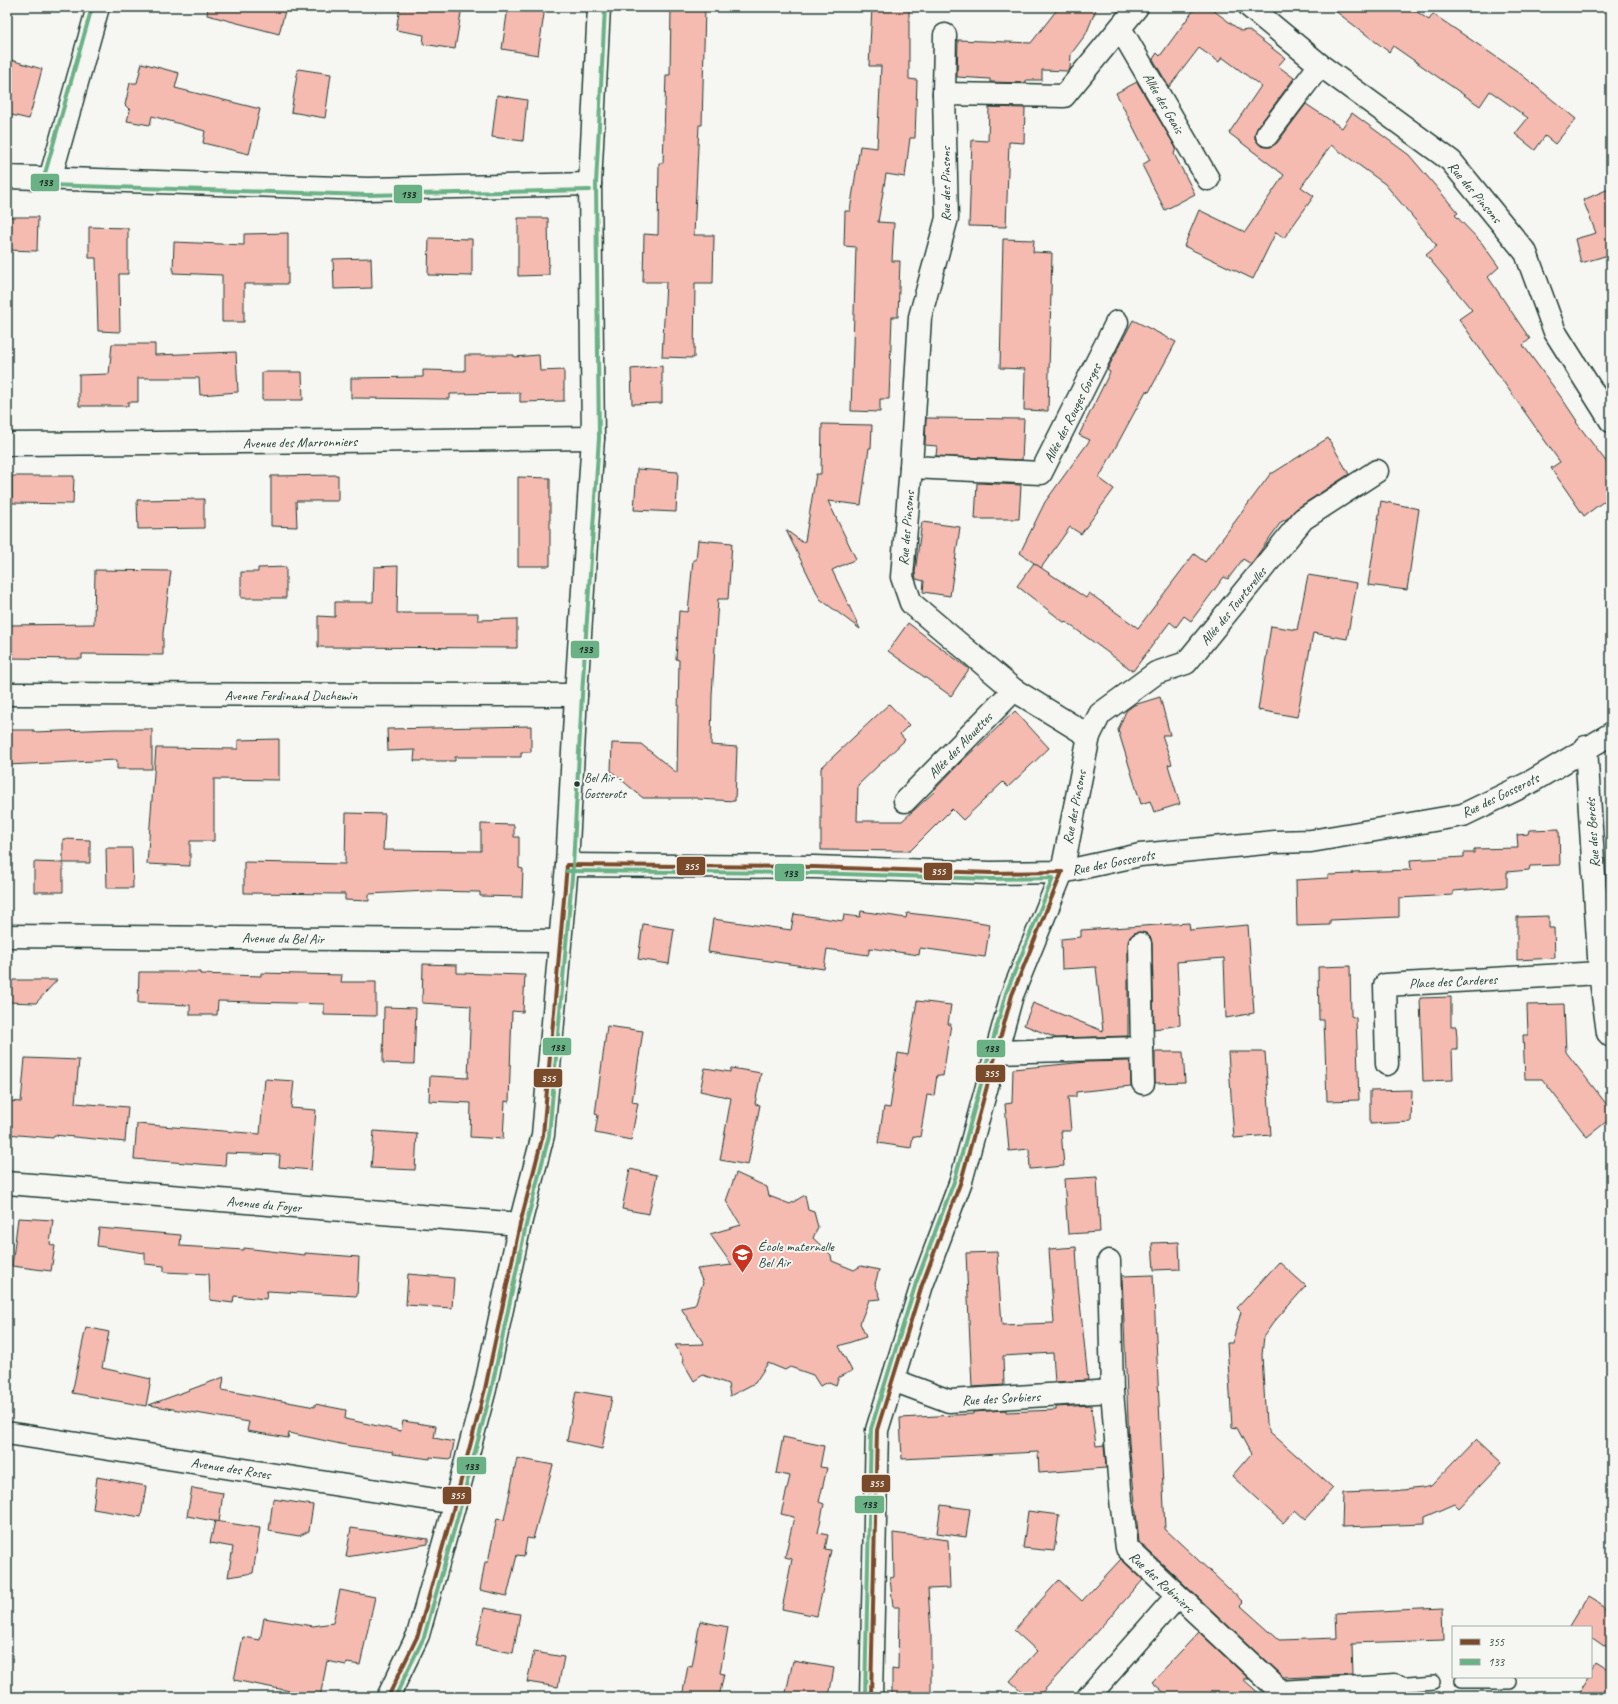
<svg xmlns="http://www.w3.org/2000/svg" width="1618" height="1704" font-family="Caveat,sans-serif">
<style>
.building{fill:#f5bab0;stroke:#1f3d34}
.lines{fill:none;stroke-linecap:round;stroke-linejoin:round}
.service-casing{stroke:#1f3d34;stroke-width:16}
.minor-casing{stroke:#1f3d34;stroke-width:25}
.service{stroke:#f6f6f2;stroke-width:13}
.minor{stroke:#f6f6f2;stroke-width:22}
.bus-1-casing{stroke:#f6f6f2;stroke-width:7}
.bus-2-casing{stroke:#f6f6f2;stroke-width:7}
.bus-1{stroke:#7a4b2a;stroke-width:4}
.bus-2{stroke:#6ab186;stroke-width:4}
.bus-dot{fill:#1f3d34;stroke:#f6f6f2;stroke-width:1.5}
.labels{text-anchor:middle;stroke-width:4;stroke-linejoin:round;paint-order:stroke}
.bus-label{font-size:13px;fill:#1f3d34;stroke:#f6f6f2;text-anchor:start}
.street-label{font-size:14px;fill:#1f3d34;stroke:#f6f6f2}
.poi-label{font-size:14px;fill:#1f3d34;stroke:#f6f6f2;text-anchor:start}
.line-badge{stroke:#f6f6f2;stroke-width:1.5}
.badge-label{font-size:11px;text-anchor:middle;font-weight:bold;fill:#fff}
.pale-badge-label{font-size:11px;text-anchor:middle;font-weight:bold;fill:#111}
</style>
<rect width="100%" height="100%" fill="#f6f6f2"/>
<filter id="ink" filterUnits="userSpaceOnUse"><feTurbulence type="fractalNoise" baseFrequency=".025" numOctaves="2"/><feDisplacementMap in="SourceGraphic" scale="8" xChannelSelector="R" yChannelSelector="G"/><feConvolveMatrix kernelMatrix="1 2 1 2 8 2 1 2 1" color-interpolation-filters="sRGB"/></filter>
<g filter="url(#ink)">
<!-- building -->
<g class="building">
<path d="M208 7H286L279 34 207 15Z"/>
<path d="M400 7H462L455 49 423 44 424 35 396 30Z"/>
<path d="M508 7H545L538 55 502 49Z"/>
<path d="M671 7H705L702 125H699L694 235H714L713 283H695L694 358 662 357 666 282H643L644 234 658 235 659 163H663L666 75H670Z"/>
<path d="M872 7H909V79L917 80 915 138H910L905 177 886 174 878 222 894 223 892 261H900L898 317H892L889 399H880V412L851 411 856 247 844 246 845 211H850L860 146 877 148 881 66H869Z"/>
<path d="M1059 7H1097L1086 34 1071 54 1070 69 1068 71 1042 70V80H1026V83L990 82V79L957 77 958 40 1031 43Z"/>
<path d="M1196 7H1209L1241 31 1248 30 1285 58 1278 66 1294 78 1257 128 1255 134V139L1260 145 1266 147H1271L1277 143 1306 104 1342 128 1352 113 1409 155 1438 189 1458 213 1455 215 1481 242 1499 267 1488 277 1530 339 1523 345 1561 397 1577 421 1576 422 1611 468V496L1584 516 1551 468 1560 462 1459 319 1472 310 1426 255 1437 246 1385 184 1331 145 1301 187 1314 196 1284 238 1276 232 1253 279 1184 246 1199 210 1245 232 1284 175 1229 133 1261 86 1222 57 1219 62 1199 48 1169 87 1153 59 1157 53 1160 56Z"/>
<path d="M1330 7H1410L1429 20 1433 14 1517 71 1576 119 1555 144 1545 136 1535 150 1515 134 1528 118 1490 91 1480 106 1393 46 1389 52Z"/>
<path d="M7 59 42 69 29 119 7 114Z"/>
<path d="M142 63 179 73 175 88 260 109 249 154 203 143 205 131 152 116 150 125 127 121 130 110 125 105 130 83H137Z"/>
<path d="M298 69 331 74 325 118 291 112Z"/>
<path d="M1137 82 1176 148 1174 154 1195 194 1165 210 1142 165 1150 160 1116 93Z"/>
<path d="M497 95 527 100 523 141 492 137Z"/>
<path d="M989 107 1025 108 1024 143 1009 142 1006 227 969 226 972 140 988 141Z"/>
<path d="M1611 188V268L1605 256 1581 263 1575 239 1596 233 1583 200Z"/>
<path d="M7 217H38L37 251 7 250Z"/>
<path d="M518 218H548L549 275 518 276Z"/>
<path d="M89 227 128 228V274H119L120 332 98 331 96 258H89Z"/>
<path d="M288 233V284H244V322H222V275L173 273 174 242 244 245V234Z"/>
<path d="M429 238 472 239V276L428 275Z"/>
<path d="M1003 239 1034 240 1033 252 1052 253 1048 411 1024 410 1025 369 1000 368Z"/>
<path d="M371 258 372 288 334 289 333 259Z"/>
<path d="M1133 320 1176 342 1149 392 1146 391 1099 478 1114 489 1081 534 1070 527 1041 568 1020 553 1045 502 1090 440 1079 435 1110 372 1107 370Z"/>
<path d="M112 344H155V355L236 352 238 392 200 395 199 378H138V402H128V406H79V375L109 374Z"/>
<path d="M465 355H514V357L539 355 540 371 564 370V401L520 402V393L450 394V399L351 398V378L423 377V370L465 371Z"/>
<path d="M662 366V403L632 404 631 369Z"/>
<path d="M262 372H302L303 400H262Z"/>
<path d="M926 418 1024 419 1022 460 936 456 937 446 925 445Z"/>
<path d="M822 424 872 425 871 448H869L861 505 828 501 856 559 832 570 860 629 820 599 786 530 802 542 805 541 816 474H821Z"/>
<path d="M1328 438 1349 474 1296 509 1288 518 1281 522 1251 564 1243 559 1228 579 1224 577 1191 621 1184 616 1176 627 1170 622 1133 671 1066 622 1065 623 1017 586 1034 563 1086 598 1089 593 1138 628 1194 554 1205 562 1271 473H1273Z"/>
<path d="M637 469 678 472 676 512 634 510Z"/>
<path d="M338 475V501H296L297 527 271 526V476Z"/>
<path d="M12 476H74L73 504 12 503Z"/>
<path d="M518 477 550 478V566H518Z"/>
<path d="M977 483 1021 485 1019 519H975Z"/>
<path d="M204 499V528L138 529 137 500Z"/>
<path d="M1381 501 1419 509 1407 590 1368 585Z"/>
<path d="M922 522 960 527 950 596 923 592 924 581 916 579 915 572Z"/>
<path d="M698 540 732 543 728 599H718L712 695 711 745 737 747 735 801 698 799V798H643L611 771 612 743 641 744 677 773 679 660 676 659 679 611 688 612 693 560H696Z"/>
<path d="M398 566 397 613H478V620L517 619V648L318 647V616L335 617V602H373L374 567Z"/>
<path d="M286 567V598H241V572H258V568Z"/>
<path d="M95 570 171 571 163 633V655L82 654V659L7 658V625L94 624Z"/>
<path d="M1308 575 1357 583 1347 639 1313 633 1297 717 1258 710 1271 626 1297 630Z"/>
<path d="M908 623 969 669 951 696 888 651Z"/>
<path d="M1160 697 1170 735H1162L1172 764 1168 765 1180 804 1154 812 1150 801 1141 804 1118 730 1126 711 1134 705Z"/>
<path d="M889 704 909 725 900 734 905 740 858 785 857 821H902L935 791 934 790 959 764 1015 711 1049 748 1008 787 1003 782 963 820 952 809 910 851 821 850V768Z"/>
<path d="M531 726V752H521V757H455V761H414L415 750 388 751 387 729Z"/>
<path d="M115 729H152V769H117V760L7 765V730H34V732Z"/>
<path d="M279 739V780L214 779V841H190V866L147 864 156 748 238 749V740Z"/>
<path d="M346 813 385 814 383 850 481 851V824L514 825V837H519V868L523 869 522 897 480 896V892L427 891 369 894V901L345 900V894L244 893V862L345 864Z"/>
<path d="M1559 829 1560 865 1530 866 1529 870 1507 872V887L1453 891V895L1399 898V917L1330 920V925L1297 926 1296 880 1328 878V875L1352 874 1353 872 1411 870 1410 860 1464 857V853H1474V849L1518 848 1517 835 1528 834 1529 830Z"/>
<path d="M63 839 90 840V863H63Z"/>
<path d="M106 848H132L133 888H107Z"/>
<path d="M34 862 63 863V892H34Z"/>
<path d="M861 911 906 918 907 913 953 918 990 924 985 957 920 948 919 955 870 948 868 955 827 949 824 969 708 952 713 919 791 930 794 914 843 921 844 915 860 917Z"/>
<path d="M1549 916V928H1554L1555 958 1517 960V917Z"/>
<path d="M1189 923 1190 930 1248 925 1254 1013 1226 1018 1224 958 1177 962 1180 1025 1154 1029 1152 944 1151 938 1146 933 1139 932 1134 933 1129 938 1128 944V1036L1056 1038 1024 1025 1033 1003 1103 1031 1096 967 1062 969 1061 939 1081 937V930Z"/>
<path d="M643 924 674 929 669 964 638 959Z"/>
<path d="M423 964 457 965V973L525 975 523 1012 512 1011 509 1102 505 1101 503 1139 470 1137 471 1103 429 1101 430 1076 468 1078 471 1006 422 1003Z"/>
<path d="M1350 966 1351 1016 1356 1018 1359 1100 1327 1101 1324 1020H1319L1318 967Z"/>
<path d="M139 972H200V974L261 976V973L342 975 341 982H376V1016L324 1015V1004L218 1001 217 1015H190V1005L138 1003Z"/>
<path d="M7 980H57L36 1003 7 1002Z"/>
<path d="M1451 997V1026H1456L1457 1038V1050H1452L1453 1080 1423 1081 1420 998Z"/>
<path d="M917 1001 951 1005 948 1024H951L943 1076 937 1075 934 1096 927 1095 920 1137 913 1136 911 1148 878 1143 884 1107 890 1108 898 1053 908 1055Z"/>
<path d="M1564 1004 1566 1052 1611 1110V1118L1587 1137 1542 1079H1525L1523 1035H1528L1527 1005Z"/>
<path d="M384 1007 416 1008 414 1064 383 1063Z"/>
<path d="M607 1026 643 1031 632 1102 638 1103 631 1140 595 1133 598 1115 595 1114Z"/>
<path d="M1155 1052H1183L1185 1082 1155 1083Z"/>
<path d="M1228 1052H1265L1271 1135 1234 1138Z"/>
<path d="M25 1058 79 1060 75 1103 128 1107 125 1142 54 1135 53 1138 7 1134V1101L21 1102Z"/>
<path d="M1130 1061 1131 1086 1076 1092V1097H1068L1071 1131H1061L1064 1166 1030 1169 1029 1149 1009 1151 1005 1104 1012 1103 1013 1069 1086 1062Z"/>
<path d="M705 1068 730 1072 731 1068 761 1073 755 1104 760 1105 748 1165 720 1160 731 1098 700 1091Z"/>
<path d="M265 1079 294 1081 291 1108 316 1110 311 1170 279 1167 280 1155 226 1153 225 1166 134 1159 137 1124 260 1134Z"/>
<path d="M1412 1090 1411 1122 1370 1124V1091Z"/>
<path d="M374 1131 417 1134 415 1170 371 1168Z"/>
<path d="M630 1169 657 1175 649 1214 622 1209Z"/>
<path d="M736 1173 767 1187 769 1196 790 1204 805 1195 808 1210 814 1212 818 1227 813 1238 831 1255 832 1261 854 1270 861 1266 879 1270 875 1284 881 1299 869 1300 860 1323 866 1337 839 1346 852 1371 839 1377 836 1385 829 1382 820 1386 813 1375 790 1367 785 1370 768 1363 755 1383 730 1396 728 1384 703 1375 694 1381 683 1362 684 1359 675 1345 704 1344 681 1308 695 1305 703 1283 697 1269 732 1265 710 1234 741 1225 726 1201Z"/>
<path d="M1097 1177 1100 1232 1068 1234 1064 1179Z"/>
<path d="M18 1218 53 1220 50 1244 55 1246 51 1271 12 1266Z"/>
<path d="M99 1228 181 1235 180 1246 244 1250V1248L305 1255V1253L359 1257 357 1296 267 1291 266 1299 234 1296 233 1303 210 1300 209 1274 164 1272V1266L145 1264V1253L97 1246Z"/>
<path d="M1179 1242 1180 1269 1154 1270 1152 1243Z"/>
<path d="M1076 1247 1078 1283 1088 1380 1055 1382 1053 1353 1003 1356 1004 1385 972 1387 966 1253 997 1252 1002 1325 1054 1323 1049 1249Z"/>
<path d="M1279 1262 1306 1286 1273 1323 1264 1336 1262 1355 1266 1424 1270 1432 1278 1439 1333 1488 1305 1519 1295 1510 1283 1523 1232 1476 1251 1454 1237 1428 1232 1427 1227 1343H1232L1241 1312 1237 1308Z"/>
<path d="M408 1274 454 1278 452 1308 406 1305Z"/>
<path d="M1153 1275 1165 1529 1243 1602 1240 1605 1279 1640 1337 1638 1336 1613 1443 1608 1444 1640 1352 1643 1353 1675 1284 1678 1139 1542 1129 1443 1122 1276Z"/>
<path d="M86 1327 109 1332 102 1368 151 1379 146 1406 72 1393Z"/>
<path d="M224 1377 222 1390 315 1407V1404L346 1410 345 1419 401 1431 403 1421 436 1426 434 1438 454 1442 451 1459 430 1457V1459L393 1454V1452L350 1446 289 1433 288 1438 247 1431 249 1422 149 1405Z"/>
<path d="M576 1391 612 1397 602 1449 567 1441Z"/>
<path d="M1091 1405 1096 1446 1104 1445 1106 1468 1039 1473 1038 1452 902 1459 900 1418 973 1414V1412L1006 1410V1412L1056 1410V1407Z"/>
<path d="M783 1437 824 1446 820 1467 827 1468 819 1502 824 1504 818 1533 828 1535 825 1549 831 1550 817 1616 782 1609 792 1559 785 1557 794 1517 781 1514 790 1476 776 1473Z"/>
<path d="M1476 1439 1502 1463 1459 1508 1455 1504 1439 1511 1425 1517V1524L1342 1527 1343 1493 1392 1491 1423 1488 1431 1486Z"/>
<path d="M517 1458 553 1465 533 1539 527 1538 524 1556 517 1555 507 1596 480 1590 485 1562H488L497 1518 504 1520Z"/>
<path d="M97 1477 146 1486 141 1517 93 1509Z"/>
<path d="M192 1488 223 1493 219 1522 187 1516Z"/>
<path d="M273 1499 313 1505 309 1531 299 1536 269 1531Z"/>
<path d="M941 1505 970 1509 966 1537 937 1533Z"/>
<path d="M1028 1511 1059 1515 1054 1551 1023 1548Z"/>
<path d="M215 1521 260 1528 253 1573 228 1577 233 1547 210 1543Z"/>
<path d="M351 1528 428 1539V1544L346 1557Z"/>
<path d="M893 1533 948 1540 950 1588 928 1589 931 1633V1697H892V1669L898 1670 899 1607H893L890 1578 894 1577Z"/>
<path d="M1121 1559 1143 1580 1038 1697H1028L1010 1681 1037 1651 1014 1630 1059 1580 1082 1601Z"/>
<path d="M340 1590 375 1597 360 1665 347 1663 346 1665 327 1661 320 1697 234 1680 243 1637 260 1640 264 1618 313 1626 333 1623Z"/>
<path d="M1588 1596 1611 1610V1651L1591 1637V1627H1576L1571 1624Z"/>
<path d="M484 1608 520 1614 513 1653 476 1646Z"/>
<path d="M700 1621 728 1627 720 1673 724 1674 719 1697H682L688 1666 692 1667Z"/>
<path d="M1199 1632 1249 1679H1243L1263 1697H1169L1152 1682Z"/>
<path d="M534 1652 564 1657 558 1687 527 1682Z"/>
<path d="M793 1661 834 1668 829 1697H785Z"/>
<path d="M1595 1665 1611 1675V1697H1575L1588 1677H1591V1672Z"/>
</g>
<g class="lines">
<defs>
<g id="service">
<path d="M1462 1682H1509"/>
<path d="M1396 1685 1433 1682"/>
</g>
<g id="minor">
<path d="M1250 7 1320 65 1451 161 1526 253 1555 332 1611 421"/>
<path d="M1120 28 1208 179"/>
<path d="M945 35 944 94 1064 96 1137 7"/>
<path d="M1267 135 1320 65"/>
<path d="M7 177 368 189 590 184"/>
<path d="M50 179 98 7"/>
<path d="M7 444 156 443 593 438"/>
<path d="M911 467 1041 473 1117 322"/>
<path d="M7 694 576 695"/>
<path d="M1089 736 1100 714 1156 673 1186 663 1303 519 1377 471"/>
<path d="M1586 747 1600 973 1608 1033 1611 1036"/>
<path d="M905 801 1014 690"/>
<path d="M567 865 814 867 991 873 1062 872 1140 855 1275 842 1311 841 1463 815 1529 783 1611 734"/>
<path d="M7 936 559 941"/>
<path d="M1142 1048 1143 1083"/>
<path d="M996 1052 1142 1048 1140 944"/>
<path d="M1387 1064 1385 985 1600 973"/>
<path d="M7 1183 520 1224"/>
<path d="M1109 1261 1112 1391 1121 1500 1127 1548 1281 1692 1396 1685V1697"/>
<path d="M893 1380 949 1401 1112 1391"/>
<path d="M7 1433 455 1503"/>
<path d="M388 1697 418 1635 455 1503 485 1389 520 1224 543 1135 567 865 576 695 593 438 590 184 599 7"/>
<path d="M871 1697 877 1430 922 1285 961 1181 1012 995 1062 872 1089 736 1014 690 911 603 902 577 911 467 920 317 947 218 944 94"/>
<path d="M1088 1697 1177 1596"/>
</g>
</defs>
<!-- service casing -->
<use href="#service" class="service-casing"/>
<!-- minor casing -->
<use href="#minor" class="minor-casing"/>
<!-- service -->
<use href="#service" class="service"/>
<!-- minor -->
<use href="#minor" class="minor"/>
<defs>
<g id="bus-1">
<path d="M567 865 814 867 991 873 1062 872"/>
<path d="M388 1697 418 1635 455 1503 485 1389 520 1224 543 1135 567 865"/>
<path d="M871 1697 877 1430 922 1285 961 1181 1012 995 1062 872"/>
</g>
<g id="bus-2">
<path d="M92 7 44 177 45 182 48 185 368 195 590 190"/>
<path d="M567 871 814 873 991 879 1053 878 1006 993 955 1179 916 1283 871 1429 865 1697"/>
<path d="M395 1697 424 1637 461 1505 491 1391 526 1225 549 1136 573 866 582 695 599 438 596 184 605 7"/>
</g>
</defs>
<!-- bus-1 casing -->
<use href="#bus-1" class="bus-1-casing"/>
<!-- bus-2 casing -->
<use href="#bus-2" class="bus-2-casing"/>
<!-- bus-1 -->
<use href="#bus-1" class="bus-1"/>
<!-- bus-2 -->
<use href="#bus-2" class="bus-2"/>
</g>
</g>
<!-- icons -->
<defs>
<symbol id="school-pin" viewBox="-11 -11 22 30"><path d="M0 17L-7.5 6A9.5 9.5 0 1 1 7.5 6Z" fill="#c8321e" stroke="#f6f6f2"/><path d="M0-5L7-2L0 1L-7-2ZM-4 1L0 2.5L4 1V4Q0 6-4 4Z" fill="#fff"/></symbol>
</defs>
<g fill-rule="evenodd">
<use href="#school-pin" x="730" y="1242" width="25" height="34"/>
</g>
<!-- markers -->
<circle class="bus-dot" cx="577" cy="784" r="3.5"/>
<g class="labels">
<!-- bus labels -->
<g class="bus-label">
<text x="584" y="782">Bel Air -<tspan x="584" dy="16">Gosserots</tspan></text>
</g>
<!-- street labels -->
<g class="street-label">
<text transform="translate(1164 103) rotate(60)" y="5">Allée des Geais</text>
<text transform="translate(945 184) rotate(-90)" y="5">Rue des Pinsons</text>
<text transform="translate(1475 192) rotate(50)" y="5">Rue des Pinsons</text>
<text transform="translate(1072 413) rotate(-63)" y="5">Allée des Rouges Gorges</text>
<text transform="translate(300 442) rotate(-1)" y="5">Avenue des Marronniers</text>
<text transform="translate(906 528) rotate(-85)" y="5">Rue des Pinsons</text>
<text transform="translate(1233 606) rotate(-51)" y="5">Allée des Tourterelles</text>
<text x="291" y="700">Avenue Ferdinand Duchemin</text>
<text transform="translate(960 745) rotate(-46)" y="5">Allée des Alouettes</text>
<text transform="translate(1500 795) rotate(-26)" y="5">Rue des Gosserots</text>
<text transform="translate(1074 807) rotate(-79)" y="5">Rue des Pinsons</text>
<text transform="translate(1592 833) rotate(-94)" y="5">Rue des Bercés</text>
<text transform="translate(1113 862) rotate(-11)" y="5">Rue des Gosserots</text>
<text transform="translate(283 938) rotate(1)" y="5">Avenue du Bel Air</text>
<text transform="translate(1453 981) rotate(-3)" y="5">Place des Carderes</text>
<text transform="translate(264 1204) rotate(5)" y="5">Avenue du Foyer</text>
<text transform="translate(1001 1398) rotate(-3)" y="5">Rue des Sorbiers</text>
<text transform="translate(231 1468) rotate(9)" y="5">Avenue des Roses</text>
<text transform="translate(1162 1582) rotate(43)" y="5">Rue des Robiniers</text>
</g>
<!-- poi labels -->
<g class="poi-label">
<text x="758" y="1251">École maternelle<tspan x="758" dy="16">Bel Air</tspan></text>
</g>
</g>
<g class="line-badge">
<rect x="30" y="173" width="30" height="19" rx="4" fill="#6ab186"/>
<rect x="393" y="184" width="30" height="20" rx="4" fill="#6ab186"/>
<rect x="570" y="640" width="30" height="19" rx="4" fill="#6ab186"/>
<rect x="676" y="856" width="30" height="20" rx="4" fill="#7a4b2a"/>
<rect x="923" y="862" width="30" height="19" rx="4" fill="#7a4b2a"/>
<rect x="774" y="863" width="31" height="19" rx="4" fill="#6ab186"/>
<rect x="542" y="1037" width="30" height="19" rx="4" fill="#6ab186"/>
<rect x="976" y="1039" width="30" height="19" rx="4" fill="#6ab186"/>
<rect x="975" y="1064" width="31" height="19" rx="4" fill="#7a4b2a"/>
<rect x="533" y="1068" width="30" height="20" rx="4" fill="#7a4b2a"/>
<rect x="456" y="1456" width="31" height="19" rx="4" fill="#6ab186"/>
<rect x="861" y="1474" width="30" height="19" rx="4" fill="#7a4b2a"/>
<rect x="442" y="1486" width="30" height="19" rx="4" fill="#7a4b2a"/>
<rect x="854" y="1495" width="31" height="19" rx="4" fill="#6ab186"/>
</g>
<g class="badge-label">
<text x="691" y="870">355</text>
<text x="938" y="875">355</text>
<text x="991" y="1077">355</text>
<text x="548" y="1082">355</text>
<text x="876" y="1487">355</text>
<text x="457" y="1499">355</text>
</g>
<g class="pale-badge-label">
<text x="45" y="186">133</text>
<text x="408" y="198">133</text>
<text x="585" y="653">133</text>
<text x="790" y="877">133</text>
<text x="557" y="1051">133</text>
<text x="991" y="1052">133</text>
<text x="471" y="1470">133</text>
<text x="869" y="1508">133</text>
</g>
<!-- margin -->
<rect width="1618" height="1704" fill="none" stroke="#f6f6f2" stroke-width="24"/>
<rect x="12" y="12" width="1594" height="1680" fill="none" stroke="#1f3d34" stroke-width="1.5" filter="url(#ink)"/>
<!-- legend -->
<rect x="1452" y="1626" width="140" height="52" fill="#f6f6f2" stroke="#a0aca6"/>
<rect x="1460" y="1639" width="20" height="6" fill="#7a4b2a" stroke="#a0aca6"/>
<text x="1488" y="1646" font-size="12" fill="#1f3d34">355</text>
<rect x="1460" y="1659" width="20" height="6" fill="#6ab186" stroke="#a0aca6"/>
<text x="1488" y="1666" font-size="12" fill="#1f3d34">133</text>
</svg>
